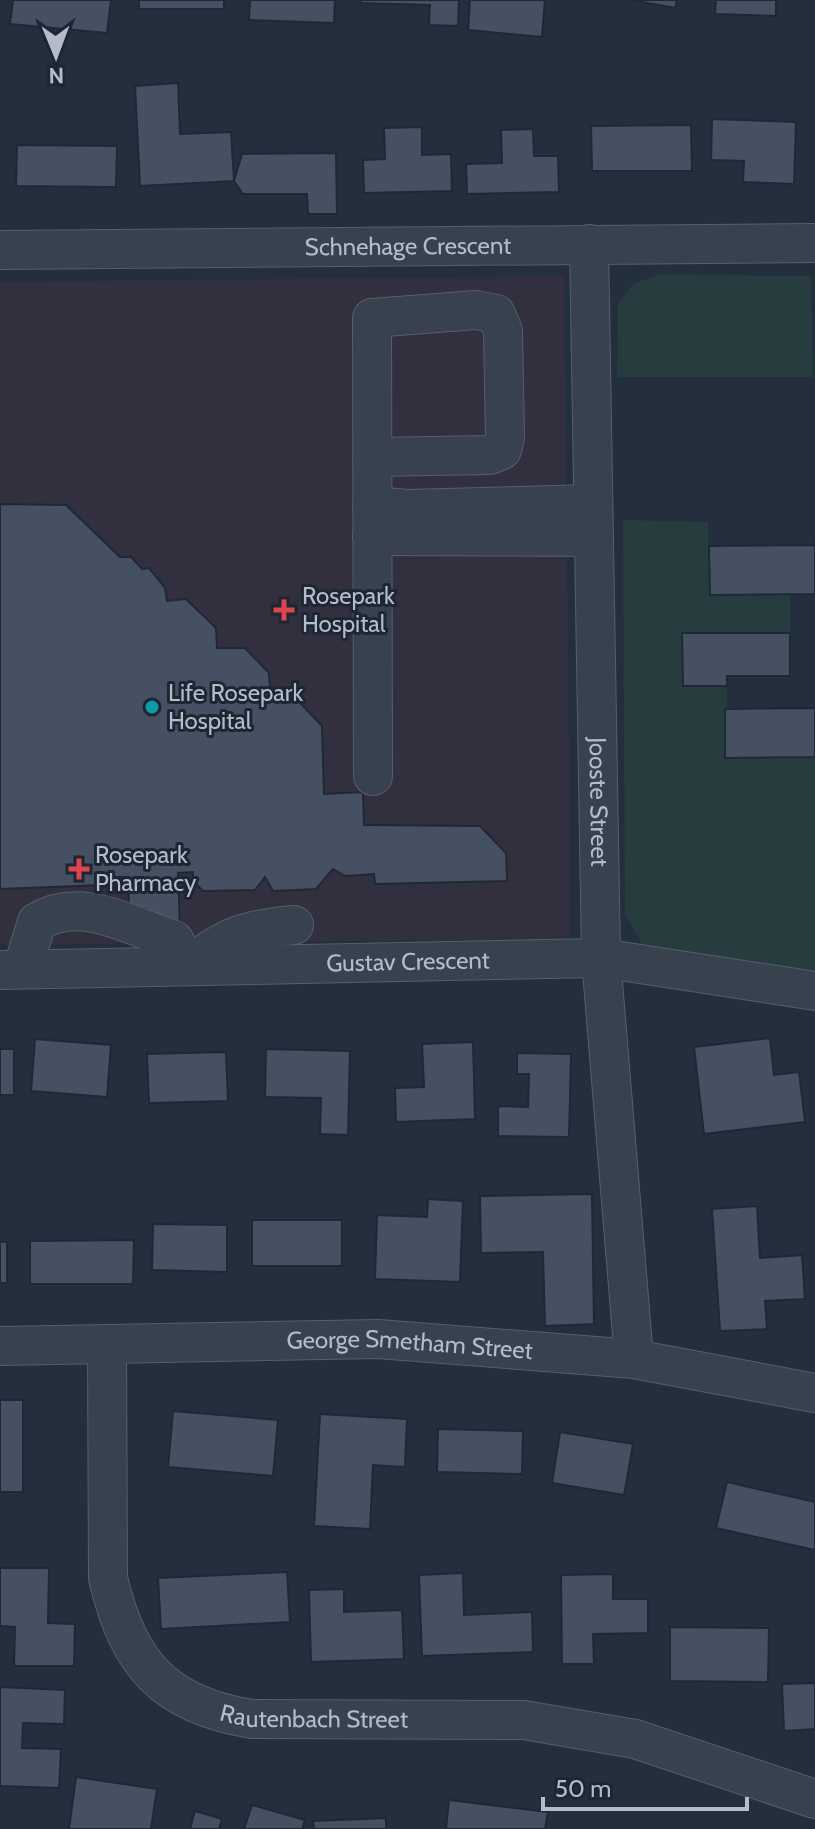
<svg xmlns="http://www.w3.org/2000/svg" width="815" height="1829" font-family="Cabin,sans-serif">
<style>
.medical{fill:#32303f}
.green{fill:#263c3f}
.building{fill:#455162;stroke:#1f2835;stroke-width:2}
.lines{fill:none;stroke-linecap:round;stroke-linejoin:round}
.minor-casing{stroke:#565f6c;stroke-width:40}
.minor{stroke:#38414e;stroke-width:38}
.health-dot{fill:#e0444e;stroke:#1d2633;stroke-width:3}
.culture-dot{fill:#0f9aa8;stroke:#1d2633;stroke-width:3}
.labels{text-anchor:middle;stroke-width:6;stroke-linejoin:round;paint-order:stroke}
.street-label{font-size:24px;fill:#b4bcc9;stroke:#1d2633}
.poi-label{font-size:24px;fill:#b4bcc9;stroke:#1d2633;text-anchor:start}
</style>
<rect width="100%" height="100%" fill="#242f3e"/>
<!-- medical -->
<path class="medical" d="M564 276 571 939 0 945V282Z"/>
<!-- green -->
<g class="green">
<path d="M660 274 811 276 813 377H617L618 304 633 284Z"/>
<path d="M623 520 708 522 710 595 790 594V633H683V685L727 686 726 758 815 757V984L643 946 625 914Z"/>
</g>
<!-- building -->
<g class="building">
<path d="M13 0H111L107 33 10 24Z"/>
<rect x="139" y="0" width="85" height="9"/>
<path d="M250 0H335L334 23 249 20Z"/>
<path d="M361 0H459L458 26 429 25 430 5 361 3Z"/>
<path d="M470 0H545L542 37 468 30Z"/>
<path d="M631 0H677L675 8Z"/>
<path d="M716 0H776V16L715 14Z"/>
<path d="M178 83 180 134 231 132 234 181 140 186 135 86Z"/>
<path d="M712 119 796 122 794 184 743 182 744 161 711 160Z"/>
<path d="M691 125 692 171H592L591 126Z"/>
<path d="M422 127V155L451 154 452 191 364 193 363 160 385 159 384 128Z"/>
<path d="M533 129 534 156H558L559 192 467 194 466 164 502 163 501 130Z"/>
<path d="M17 145 117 146 116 187 16 186Z"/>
<path d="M336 153 337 214H308L307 194H243L234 181 242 154Z"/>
<path d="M0 504 66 505 120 557H131L142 569 149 568 165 588 167 601 186 599 216 628 217 648H245L269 673 270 688H286L322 726 324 794 363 792 364 825 480 826 506 853 507 881 375 884 374 874 345 876 333 869 316 889 273 891 265 877 255 890 203 891 193 881V872L178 873 180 929 148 928 146 909 129 908 128 877H116L104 885 0 889Z"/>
<path d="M815 534V594L710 595 709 546 815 545Z"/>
<path d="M682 633H790V676H727V686H683Z"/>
<path d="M815 708V757L725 758V709Z"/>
<path d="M770 1038 774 1075 799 1072 805 1122 704 1134 694 1047Z"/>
<path d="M35 1039 111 1045 107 1097 31 1091Z"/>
<path d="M473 1042 475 1119 396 1122 395 1088 424 1087 422 1044Z"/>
<rect x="0" y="1049" width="14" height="46"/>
<path d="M266 1049 350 1051 348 1135 320 1134 321 1098 265 1097Z"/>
<path d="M226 1052 228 1101 149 1103 147 1054Z"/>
<path d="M517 1053 571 1054 569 1137 498 1136V1106L528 1107 529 1074H517Z"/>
<path d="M592 1194 594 1324 545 1326 543 1252 481 1253 480 1196Z"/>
<path d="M428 1199 463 1201 460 1282 375 1279 377 1215 427 1217Z"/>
<path d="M757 1206 760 1258 802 1255 805 1299 765 1301 767 1329 720 1331 712 1209Z"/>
<rect x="252" y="1220" width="90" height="46"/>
<path d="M153 1224 227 1225V1272L152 1270Z"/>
<path d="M134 1240 133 1284H30V1241Z"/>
<rect x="0" y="1242" width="7" height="41"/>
<rect x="0" y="1400" width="23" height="92"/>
<path d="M173 1411 278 1420 273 1476 168 1467Z"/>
<path d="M320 1414 407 1419 405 1467 373 1465 370 1529 314 1526Z"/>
<path d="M438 1429 523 1431 522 1474 437 1472Z"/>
<path d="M560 1432 633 1444 624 1495 552 1483Z"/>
<path d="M727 1482 815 1502V1550L716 1528Z"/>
<path d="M0 1568H49L48 1623 75 1624 74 1666H14L15 1627 0 1626Z"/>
<path d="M287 1572 290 1622 161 1629 158 1578Z"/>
<path d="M463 1573 464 1615 532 1612 533 1652 422 1656 419 1575Z"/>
<path d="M613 1574V1599H648V1633L593 1634 594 1664H562L561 1575Z"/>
<path d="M344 1589V1612L402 1610 404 1659 311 1662 309 1590Z"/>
<path d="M670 1627 769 1628 768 1682 670 1681Z"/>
<path d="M815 1683V1729L784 1731 782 1684Z"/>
<path d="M0 1687 65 1690 64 1724 23 1723 22 1748 61 1749 59 1788 0 1786Z"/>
<path d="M76 1777 157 1789 151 1829H69Z"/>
<path d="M449 1800 548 1812 545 1829H446Z"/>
<path d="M252 1805 305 1820 302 1829H244Z"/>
<path d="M195 1811 222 1819 219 1829H190Z"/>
<path d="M386 1818V1829H314L313 1821Z"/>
</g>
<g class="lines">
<defs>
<g id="minor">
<path id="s1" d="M589 244 601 958 634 1359"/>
<path id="s2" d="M0 250 815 243"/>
<path d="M372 457 490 455 502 450 505 438 503 331 496 314 476 310 372 318 373 776"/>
<path d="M372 506 408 509 593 504"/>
<path d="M372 536 594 537"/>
<path d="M26 969 27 954 37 922C82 895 129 926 174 940L189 966C225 936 247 929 294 925"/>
<path id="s3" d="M0 970 601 958 815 991"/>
<path id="s4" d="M0 1346 378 1339 634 1359 815 1393"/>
<path id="s5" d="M107 1346 108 1578C128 1664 164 1705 252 1719L524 1720 635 1739 815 1799"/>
</g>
</defs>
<!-- minor casing -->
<use href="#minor" class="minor-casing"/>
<!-- minor -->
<use href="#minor" class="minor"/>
</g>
<!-- markers -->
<g class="health-dot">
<path d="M280 598h8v8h8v8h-8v8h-8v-8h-8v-8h8z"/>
<path d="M75 857h8v8h8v8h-8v8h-8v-8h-8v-8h8z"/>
</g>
<circle class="culture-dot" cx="152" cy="707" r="8"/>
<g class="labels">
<!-- street labels -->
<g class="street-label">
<text dy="8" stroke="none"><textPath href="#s2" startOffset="408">Schnehage Crescent</textPath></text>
<text dy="8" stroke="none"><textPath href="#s1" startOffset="558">Jooste Street</textPath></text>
<text dy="8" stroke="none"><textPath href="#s3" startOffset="408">Gustav Crescent</textPath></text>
<text dy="8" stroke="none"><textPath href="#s4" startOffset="410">George Smetham Street</textPath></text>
<text dy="8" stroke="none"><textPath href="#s5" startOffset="512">Rautenbach Street</textPath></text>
</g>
<!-- poi labels -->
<g class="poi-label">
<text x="302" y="604">Rosepark<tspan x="302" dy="28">Hospital</tspan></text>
<text x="168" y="701">Life Rosepark<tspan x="168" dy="28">Hospital</tspan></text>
<text x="95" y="863">Rosepark<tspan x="95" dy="28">Pharmacy</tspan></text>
</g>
</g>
<!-- north arrow -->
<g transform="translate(56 56) rotate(179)" stroke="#1d2633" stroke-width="6" paint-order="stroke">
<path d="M0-6L14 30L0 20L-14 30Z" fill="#b4bcc9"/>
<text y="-12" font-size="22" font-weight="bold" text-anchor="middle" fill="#b4bcc9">N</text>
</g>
<!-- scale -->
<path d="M543 1797v12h204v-12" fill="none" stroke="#b4bcc9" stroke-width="4"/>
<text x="555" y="1797" font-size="24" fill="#b4bcc9" stroke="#1d2633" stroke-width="6" paint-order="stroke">50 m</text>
</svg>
